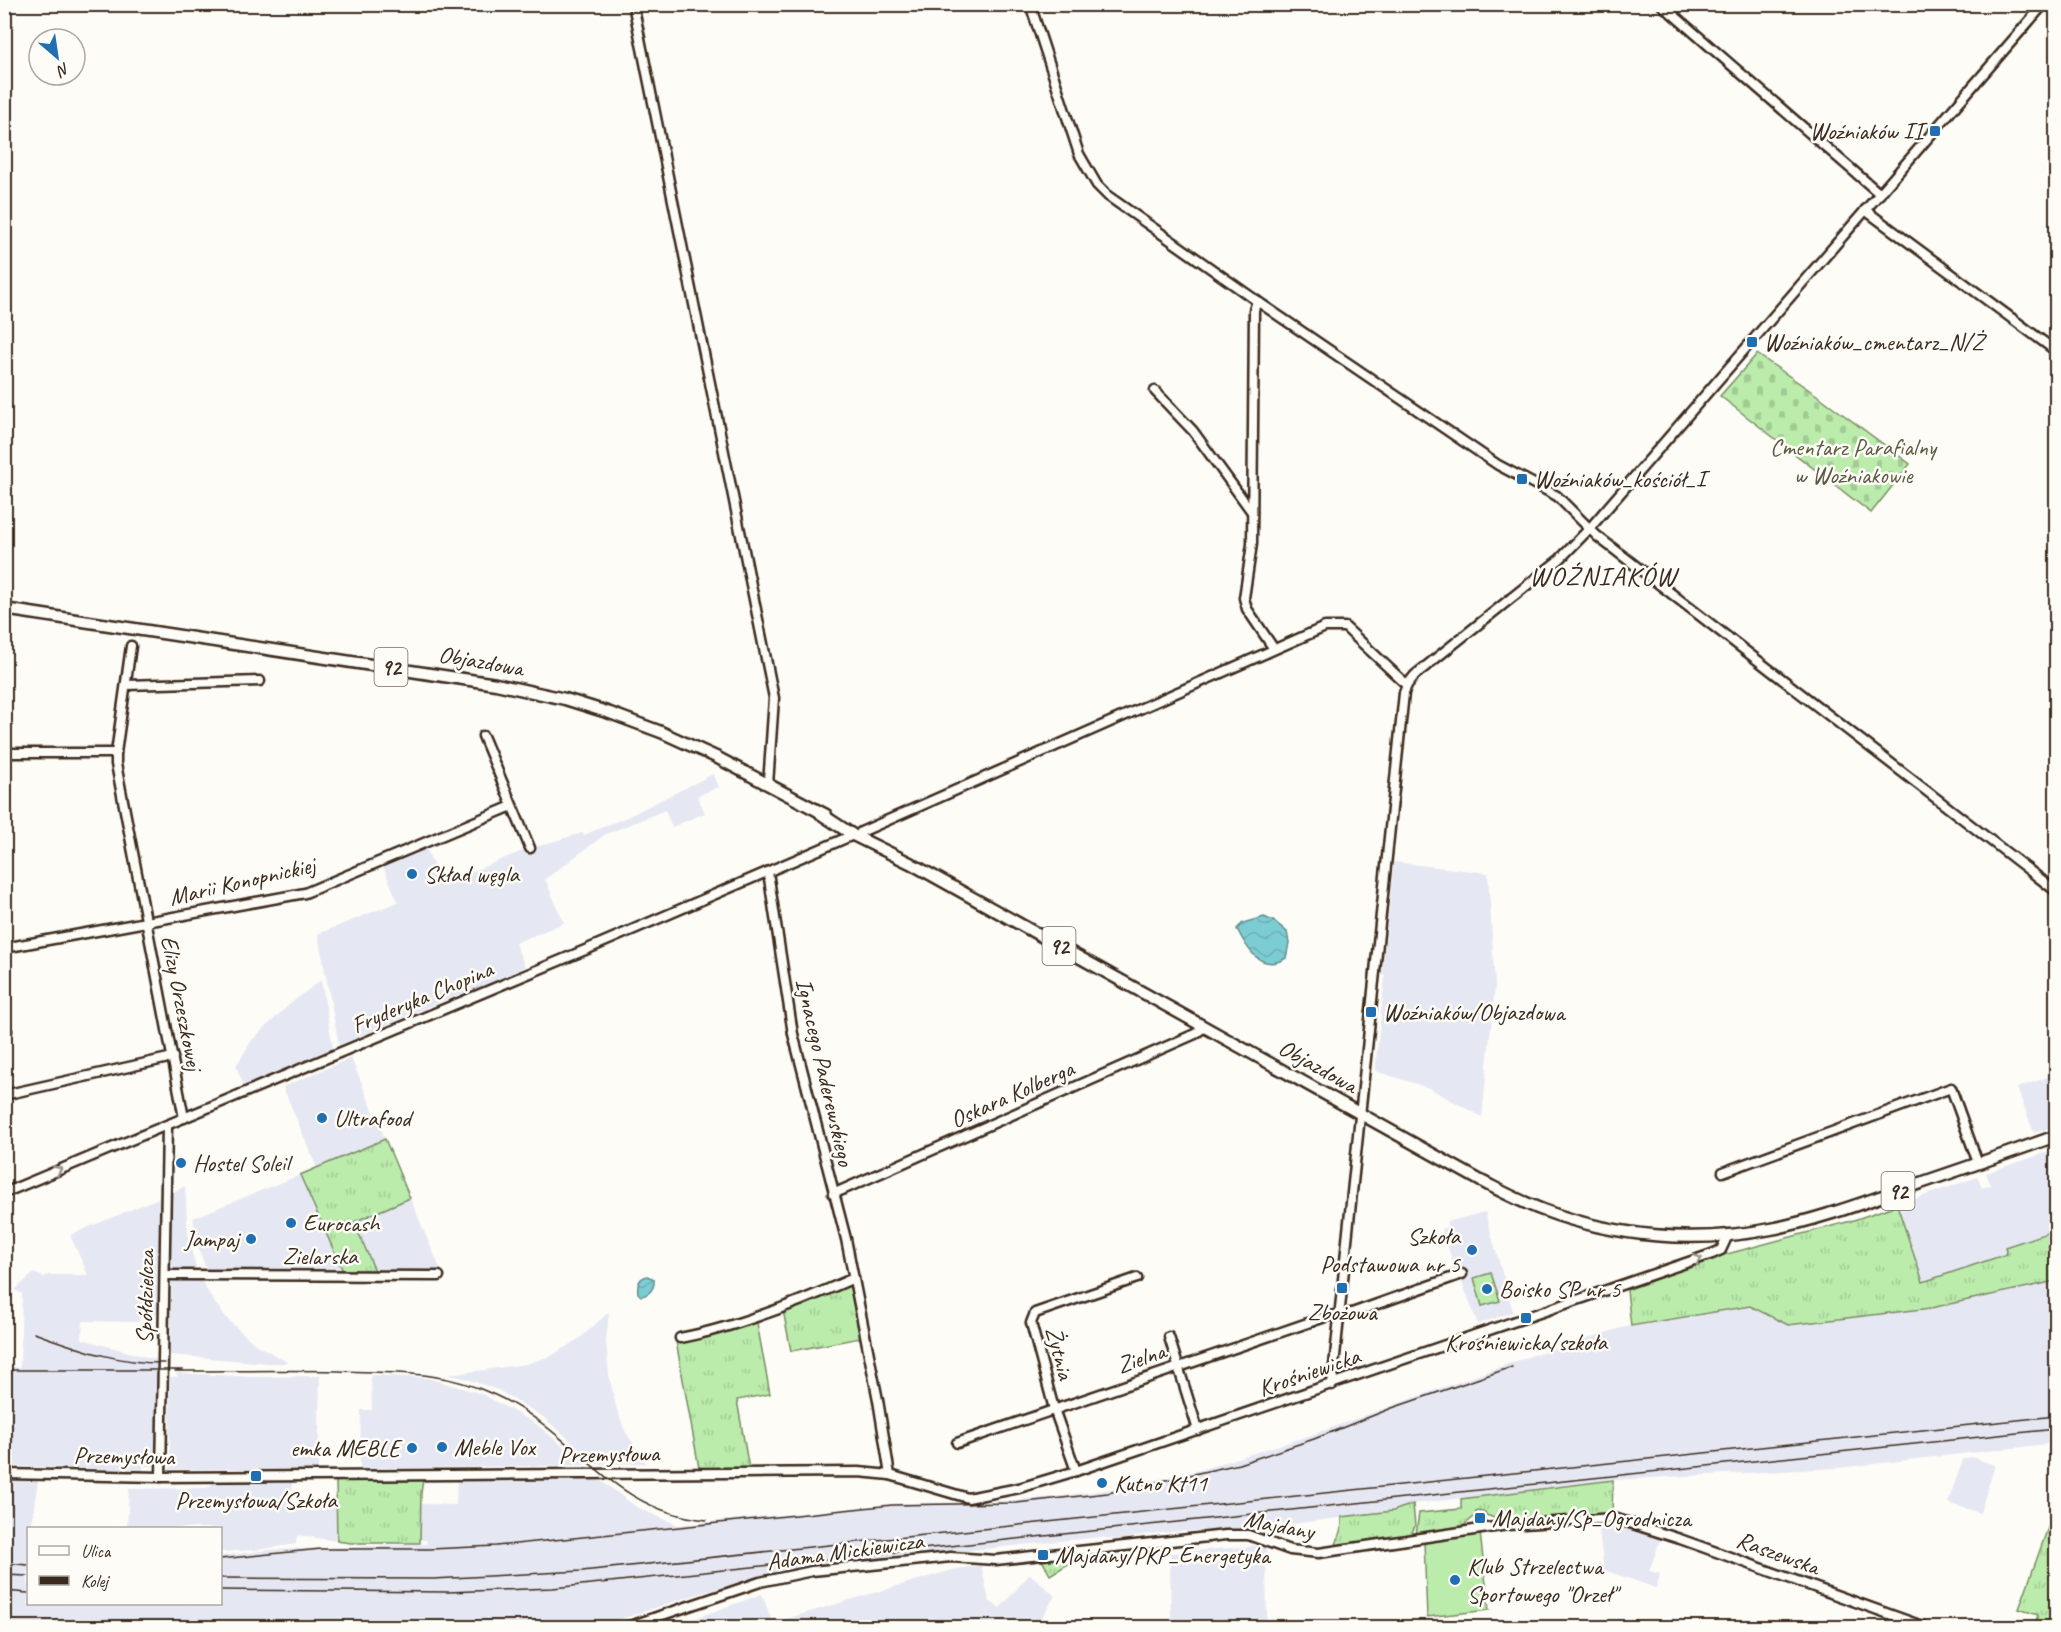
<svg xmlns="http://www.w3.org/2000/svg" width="2061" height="1632" font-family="Caveat,sans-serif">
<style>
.built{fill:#e5e7f2}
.grass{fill:url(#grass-tufts);stroke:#7b8b65;stroke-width:1.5}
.cemetery{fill:url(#cemetery-stones);stroke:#7b8b65;stroke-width:1.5}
.pitch{fill:#bbecac;stroke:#7b8b65;stroke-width:1.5}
.water{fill:url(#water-waves);stroke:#628c8b;stroke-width:1.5}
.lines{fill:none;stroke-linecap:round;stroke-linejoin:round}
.stream{stroke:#628c8b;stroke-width:1.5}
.minor-casing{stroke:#3b2a1e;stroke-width:13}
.major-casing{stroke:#3b2a1e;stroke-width:15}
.minor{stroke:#fdfcf7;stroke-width:8}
.major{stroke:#fdfcf7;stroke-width:10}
.rail{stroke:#3b2a1e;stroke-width:1.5}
.oneway{stroke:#9c938a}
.poi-dot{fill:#1f6fb2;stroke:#fdfcf7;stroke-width:2}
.labels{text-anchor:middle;stroke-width:5;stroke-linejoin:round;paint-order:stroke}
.shield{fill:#fdfcf7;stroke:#75695f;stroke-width:1.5}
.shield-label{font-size:22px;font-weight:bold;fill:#3b2a1e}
.poi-label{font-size:24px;fill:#3b2a1e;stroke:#fdfcf7;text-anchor:start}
.park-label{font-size:24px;fill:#5b5a42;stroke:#fdfcf7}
.street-label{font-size:24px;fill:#3b2a1e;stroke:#fdfcf7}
.quarter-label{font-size:27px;letter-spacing:1.5px;fill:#3b2a1e;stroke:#fdfcf7}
</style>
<defs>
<pattern id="grass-tufts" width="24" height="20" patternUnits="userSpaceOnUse" patternTransform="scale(1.5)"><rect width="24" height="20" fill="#bbecac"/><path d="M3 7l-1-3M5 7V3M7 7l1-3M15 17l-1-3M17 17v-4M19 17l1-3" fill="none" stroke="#a2cb94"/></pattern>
<pattern id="cemetery-stones" width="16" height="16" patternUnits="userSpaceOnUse" patternTransform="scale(1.5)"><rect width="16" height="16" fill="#bbecac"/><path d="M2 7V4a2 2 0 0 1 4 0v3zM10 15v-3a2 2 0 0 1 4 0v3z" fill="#a2cb94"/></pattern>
<pattern id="water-waves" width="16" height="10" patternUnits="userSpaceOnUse" patternTransform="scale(1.5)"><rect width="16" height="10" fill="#7ccdd3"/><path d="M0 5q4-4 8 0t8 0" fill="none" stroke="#6cb0b5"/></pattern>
</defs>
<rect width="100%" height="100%" fill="#fdfcf7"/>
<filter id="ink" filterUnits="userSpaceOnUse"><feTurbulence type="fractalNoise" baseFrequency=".0167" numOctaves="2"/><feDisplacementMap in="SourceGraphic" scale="12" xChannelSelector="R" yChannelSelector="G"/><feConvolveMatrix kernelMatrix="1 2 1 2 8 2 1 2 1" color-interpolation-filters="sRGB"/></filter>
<g filter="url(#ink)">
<!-- built -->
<g class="built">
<path d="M713 774 719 787 697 796 705 813 672 827 665 810 606 834 545 879 564 923 515 943 525 967 492 982 440 1002 339 1045 318 934 398 902 382 864 425 846 442 884 525 850 582 833 584 835 627 817Z"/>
<path d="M1394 862 1488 873 1495 986 1482 1117 1429 1088 1375 1071 1385 976 1382 975Z"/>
<path d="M321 980 333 1048 244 1086 236 1066 252 1040 290 1004Z"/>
<path d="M351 1058 385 1139 317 1168 283 1087Z"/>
<path d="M2056 1074V1126L2034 1133 2017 1088Z"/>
<path d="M2054 1150 2056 1157V1230L2006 1247 2007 1254 1923 1282 1897 1205 1978 1177 1982 1188 1991 1185 1986 1173Z"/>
<path d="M300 1175 343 1271H207L199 1250 193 1218Z"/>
<path d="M185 1186 188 1237 197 1271H169V1194Z"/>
<path d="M159 1198 158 1314H140L139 1322 83 1321 82 1339 157 1360 155 1466H143V1470L7 1466 4 1463 5 1366 20 1368 22 1294 15 1290 34 1273 43 1277 49 1275H88L70 1235Z"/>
<path d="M410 1198 441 1271H375L354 1222Z"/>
<path d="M1485 1212 1513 1312 1478 1324 1462 1282 1456 1271 1442 1229 1448 1226 1446 1222Z"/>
<path d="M172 1280H201L214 1302 229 1321 255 1344 289 1363H268L170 1355Z"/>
<path d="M2056 1281V1443L1838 1468 1613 1480 1413 1504 1393 1511 1243 1530 1183 1531 1142 1535 1122 1540 1100 1537 777 1570 776 1573 691 1596 597 1627 5 1628V1479L38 1480 31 1528H28V1604H220L221 1556 269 1550 427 1544 426 1540H420L421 1504 456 1505 457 1479 597 1478 638 1508 678 1525 904 1503H974L1054 1497 1121 1488 1200 1470 1311 1435 1533 1355 1641 1322 1750 1306 1788 1325 1931 1308Z"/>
<path d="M609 1312 606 1342 609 1375 616 1407 625 1431 646 1463 598 1464 542 1416 498 1390 464 1378 448 1375 526 1364 551 1356 580 1338Z"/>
<path d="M177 1373 253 1377 320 1376 318 1469H170V1377H177Z"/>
<path d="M371 1375 427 1378 482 1394 536 1424 586 1465 360 1469 361 1410H372Z"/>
<path d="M1971 1457 1995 1465 1980 1513 1948 1503 1963 1459Z"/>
<path d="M292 1480V1506L336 1505 337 1541 297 1535 296 1544 254 1550 221 1552 220 1528H127L129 1489 206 1488 211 1486 212 1481Z"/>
<path d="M1616 1522 1661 1538 1649 1571 1660 1574 1656 1588 1604 1570 1598 1523H1615Z"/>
<path d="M1266 1545 1267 1627H1171L1170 1553Z"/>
<path d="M981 1565 989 1601 1000 1608 1030 1574 1055 1596 1040 1620 1050 1627 674 1626 762 1594 772 1621 778 1619 779 1621 952 1570Z"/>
</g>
<!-- grass -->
<g class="grass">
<path d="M385 1139 410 1198 354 1222 375 1271H343L300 1175Z"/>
<path d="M1897 1205 1923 1282 2007 1254 2005 1247 2056 1230V1281L1931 1308 1788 1325 1750 1306 1631 1326 1627 1290 1716 1257 1851 1221Z"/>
<path d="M849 1282 860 1338 791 1351 783 1310Z"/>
<path d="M756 1318 770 1394 737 1400 749 1469 699 1468 676 1341 705 1335Z"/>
<path d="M336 1480H423L421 1493 420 1543H351L337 1541Z"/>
<path d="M1613 1480 1612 1514 1510 1520 1497 1519 1486 1515 1485 1512 1476 1511V1515L1461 1528 1416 1535 1419 1513 1461 1509V1499Z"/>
<path d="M1413 1504 1415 1526 1410 1536 1333 1546 1336 1545 1342 1525V1517L1393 1511Z"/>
<path d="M2056 1505V1627H2034L2038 1615 2019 1609Z"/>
<path d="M1085 1554 1050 1575 1042 1560V1558Z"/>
</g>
<!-- cemetery -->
<path class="cemetery" d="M1757 354 1821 398 1910 464 1871 513 1720 396Z"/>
<!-- pitch -->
<g class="pitch">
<path d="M1491 1273 1500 1301 1482 1306 1474 1278Z"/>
<path d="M1480 1533 1489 1610 1427 1617 1424 1542Z"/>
</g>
<!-- water -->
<g class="water">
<path d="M1264 917 1275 922 1287 932 1289 943 1286 958C1261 973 1247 949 1237 929L1243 923Z"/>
<path d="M647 1276 654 1279C655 1287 650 1295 641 1296L638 1293C637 1285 639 1278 647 1276Z"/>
</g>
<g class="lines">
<!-- stream -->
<path class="stream" d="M4 24 8 30"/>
<defs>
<g id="minor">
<path d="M633 4 774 698 768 785"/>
<path d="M1030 4 1079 154 1097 185 1108 196 1257 301 1498 465 1557 496 1597 536 2056 891"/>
<path d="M1661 4 1880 194"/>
<path d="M1865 210 2056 351"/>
<path d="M1257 301 1254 310 1252 544 1244 598 1247 609 1274 649"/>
<path d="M1155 391 1193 431 1252 512"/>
<path d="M131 646 116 753V764L184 1118"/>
<path d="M126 685 260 681"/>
<path d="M483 736 530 848"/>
<path d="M4 753H116"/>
<path d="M861 832 1325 627H1345L1407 685"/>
<path d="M768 872 793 1034 846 1239 878 1400 890 1475"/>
<path d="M4 948 305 893 512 806"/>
<path d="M4 1031H7"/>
<path d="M4 1095 173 1057"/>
<path d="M1723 1172 1951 1088 1978 1163"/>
<path d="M4 1193 590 948 853 835"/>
<path d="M833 1194 1195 1034 1204 1027"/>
<path d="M165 1275 439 1276"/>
<path d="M1169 1337 1198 1430"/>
<path d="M680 1338C738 1327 800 1302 854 1278"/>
<path d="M1332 1385 1404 693 1407 685 1415 675 1560 559 1590 528 2044 4"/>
<path d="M957 1443 1328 1316 1352 1313 1462 1274"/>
<path d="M1076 1471 1054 1409 1031 1323 1035 1313 1137 1278"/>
<path d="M4 1474 161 1477 859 1472 890 1475 968 1498 1019 1488 1076 1471 1712 1254 1721 1250 1728 1235"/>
<path d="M161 1477 167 1125"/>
<path d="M4 1624 5 1628"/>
<path d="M624 1628 760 1582 812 1571 951 1557 996 1560 1226 1535H1248L1290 1550 1319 1553 1508 1525 1614 1518 1680 1539 1928 1628"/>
</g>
<g id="major">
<path d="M4 609 496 684 565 699 610 713 661 732 716 757 826 815"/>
<path d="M821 814 853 835 910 863 1481 1181C1501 1191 1521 1202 1543 1210 1615 1237 1695 1244 1771 1229 1817 1220 1862 1203 1906 1188 1956 1171 2006 1154 2056 1136"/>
</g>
</defs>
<!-- minor casing -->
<use href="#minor" class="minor-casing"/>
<!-- major casing -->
<use href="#major" class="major-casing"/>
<!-- minor -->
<use href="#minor" class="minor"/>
<!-- major -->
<use href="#major" class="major"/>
<!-- rail -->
<g class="rail">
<path d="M34 1333C77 1348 118 1364 165 1363"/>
<path d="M4 1370H183"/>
<path d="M175 1371C229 1371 284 1370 339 1371 395 1373 442 1370 495 1395 577 1432 609 1511 707 1520"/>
<path d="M220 1559 321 1549H430L496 1546 892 1505 1016 1503 1108 1493 1239 1464 1314 1439 1392 1408 1512 1367"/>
<path d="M4 1563 28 1565"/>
<path d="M4 1575 28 1576"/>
<path d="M220 1578 433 1579 582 1571 2056 1416"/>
<path d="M220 1590 448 1592 553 1588 2056 1429"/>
<path d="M4 1591 28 1593"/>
</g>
</g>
<!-- one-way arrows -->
<defs><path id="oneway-chevron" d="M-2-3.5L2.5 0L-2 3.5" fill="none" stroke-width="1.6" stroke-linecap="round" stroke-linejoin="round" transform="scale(1.5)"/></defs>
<g class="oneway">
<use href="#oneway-chevron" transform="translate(58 1170) rotate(-23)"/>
<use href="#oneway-chevron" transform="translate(1698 1259) rotate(-18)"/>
</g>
</g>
<!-- markers -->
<g class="poi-dot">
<rect x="1929" y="125" width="12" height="12" rx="3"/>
<rect x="1746" y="336" width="12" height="12" rx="3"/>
<rect x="1516" y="473" width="12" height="12" rx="3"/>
<circle cx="412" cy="874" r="6"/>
<rect x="1365" y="1006" width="12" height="12" rx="3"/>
<circle cx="322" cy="1118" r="6"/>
<circle cx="181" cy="1163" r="6"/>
<circle cx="291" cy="1223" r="6"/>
<circle cx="251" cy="1239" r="6"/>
<circle cx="1472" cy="1250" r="6"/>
<rect x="1336" y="1282" width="12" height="12" rx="3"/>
<circle cx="1487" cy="1289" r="6"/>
<rect x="1520" y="1312" width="12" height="12" rx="3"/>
<circle cx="442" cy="1447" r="6"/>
<circle cx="412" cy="1448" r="6"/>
<rect x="250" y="1470" width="12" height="12" rx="3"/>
<circle cx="1102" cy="1483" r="6"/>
<rect x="1474" y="1512" width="12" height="12" rx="3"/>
<rect x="1037" y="1549" width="12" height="12" rx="3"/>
<circle cx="1455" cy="1580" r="6"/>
</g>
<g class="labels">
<!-- shield labels -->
<g class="shield">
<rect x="374.5" y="648" width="33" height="38" rx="4.5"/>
<rect x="1042.5" y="927" width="33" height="38" rx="4.5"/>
<rect x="1881.5" y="1172" width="33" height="38" rx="4.5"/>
</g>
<g class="shield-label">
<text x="391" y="675">92</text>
<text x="1059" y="954">92</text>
<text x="1898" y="1199">92</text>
</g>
<!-- poi labels -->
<g class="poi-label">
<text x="1923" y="139" text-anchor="end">Woźniaków II</text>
<text x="1764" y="350">Woźniaków_cmentarz_N/Ż</text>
<text x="1534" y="487">Woźniaków_kościół_I</text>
<text x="424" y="882">Skład węgla</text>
<text x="1383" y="1020">Woźniaków/Objazdowa</text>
<text x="334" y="1126">Ultrafood</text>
<text x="193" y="1171">Hostel Soleil</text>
<text x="303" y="1231">Eurocash</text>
<text x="1460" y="1244" text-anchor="end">Szkoła<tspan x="1460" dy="28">Podstawowa nr 5</tspan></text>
<text x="239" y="1247" text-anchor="end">Jampaj</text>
<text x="1499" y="1297">Boisko SP nr 5</text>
<text x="1342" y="1320" text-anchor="middle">Zbożowa</text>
<text x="1526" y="1350" text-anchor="middle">Krośniewicka/szkoła</text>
<text x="454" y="1455">Meble Vox</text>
<text x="400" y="1456" text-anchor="end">emka MEBLE</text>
<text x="1114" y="1491">Kutno Kt11</text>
<text x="256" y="1508" text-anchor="middle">Przemysłowa/Szkoła</text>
<text x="1492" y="1526">Majdany/Sp_Ogrodnicza</text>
<text x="1055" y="1563">Majdany/PKP_Energetyka</text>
<text x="1467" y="1574">Klub Strzelectwa<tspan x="1467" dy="28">Sportowego "Orzeł"</tspan></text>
</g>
<!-- park labels -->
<g class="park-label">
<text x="1853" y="455">Cmentarz Parafialny<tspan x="1853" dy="28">w Woźniakowie</tspan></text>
</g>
<!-- street labels -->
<g class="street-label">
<text transform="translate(481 661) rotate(10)" y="8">Objazdowa</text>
<text transform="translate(242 881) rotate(-13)" y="8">Marii Konopnickiej</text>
<text transform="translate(422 997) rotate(-23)" y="8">Fryderyka Chopina</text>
<text transform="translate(182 1003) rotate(79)" y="8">Elizy Orzeszkowej</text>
<text transform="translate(1318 1066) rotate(29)" y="8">Objazdowa</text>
<text transform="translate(825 1072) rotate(77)" y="8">Ignacego Paderewskiego</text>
<text transform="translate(1012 1094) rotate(-24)" y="8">Oskara Kolberga</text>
<text x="320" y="1264">Zielarska</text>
<text transform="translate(145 1297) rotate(-89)" y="8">Spółdzielcza</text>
<text transform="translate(1060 1353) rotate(76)" y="8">Żytnia</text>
<text transform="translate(1141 1358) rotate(-19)" y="8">Zielna</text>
<text transform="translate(1309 1372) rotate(-19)" y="8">Krośniewicka</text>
<text transform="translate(609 1454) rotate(-1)" y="8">Przemysłowa</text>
<text transform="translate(124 1456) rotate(1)" y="8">Przemysłowa</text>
<text transform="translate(1279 1525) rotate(11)" y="8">Majdany</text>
<text transform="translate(845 1551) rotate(-8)" y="8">Adama Mickiewicza</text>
<text transform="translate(1778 1553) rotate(20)" y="8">Raszewska</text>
</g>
<!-- quarter labels -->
<g class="quarter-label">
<text x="1603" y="585">WOŹNIAKÓW</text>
</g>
</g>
<!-- margin -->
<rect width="2061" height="1632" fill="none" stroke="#fdfcf7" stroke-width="24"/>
<rect x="12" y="12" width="2037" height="1608" fill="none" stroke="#3b2a1e" stroke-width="2" filter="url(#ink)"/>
<!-- legend -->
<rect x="27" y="1527" width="195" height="78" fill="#fdfcf7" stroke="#afa8a0" stroke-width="1.5"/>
<rect x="39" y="1546" width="30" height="9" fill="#fdfcf7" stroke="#afa8a0" stroke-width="1.5"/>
<text x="81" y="1557" font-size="18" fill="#3b2a1e">Ulica</text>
<rect x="39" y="1576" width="30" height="9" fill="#3b2a1e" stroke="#afa8a0" stroke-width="1.5"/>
<text x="81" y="1587" font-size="18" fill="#3b2a1e">Kolej</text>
<!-- north arrow -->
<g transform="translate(57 57) rotate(151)"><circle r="28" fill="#fdfcf7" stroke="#afa8a0" stroke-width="1.5"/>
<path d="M0-4.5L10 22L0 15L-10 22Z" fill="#1f6fb2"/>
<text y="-9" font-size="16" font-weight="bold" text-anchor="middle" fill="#3b2a1e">N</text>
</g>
</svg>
